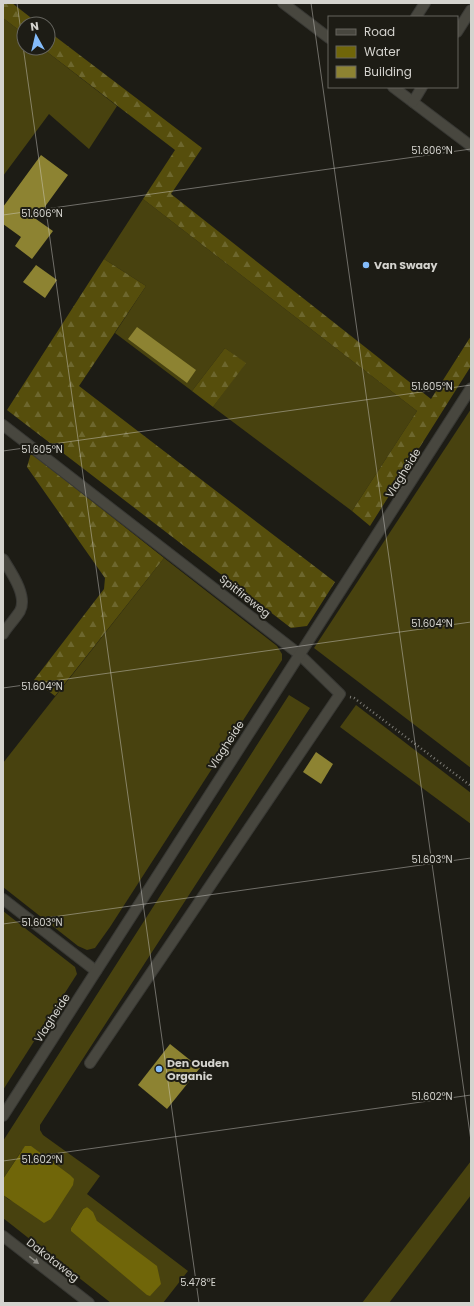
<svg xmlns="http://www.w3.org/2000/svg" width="474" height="1306" font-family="Poppins,sans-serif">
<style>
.grass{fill:#48420f;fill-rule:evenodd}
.forest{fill:url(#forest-firs)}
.water{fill:#706609}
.building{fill:#8d8332}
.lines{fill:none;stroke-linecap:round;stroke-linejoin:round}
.minor-casing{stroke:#383834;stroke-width:12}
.path{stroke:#7b7a74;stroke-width:2.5;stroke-dasharray:1 3;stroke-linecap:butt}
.minor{stroke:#48473f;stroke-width:10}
.oneway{fill:#8e8d86}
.ticks{fill:none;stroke:#d4d3ce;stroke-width:1;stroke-opacity:0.45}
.poi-dot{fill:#84bcfb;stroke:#1d1c15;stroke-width:1.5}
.labels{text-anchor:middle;stroke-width:4;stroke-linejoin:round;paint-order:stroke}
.poi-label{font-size:11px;font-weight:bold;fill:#d4d3ce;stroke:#1d1c15;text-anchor:start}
.street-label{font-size:11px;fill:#d4d3ce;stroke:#1d1c15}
.ticks-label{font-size:10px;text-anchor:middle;fill:#d4d3ce;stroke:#1d1c15;stroke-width:4;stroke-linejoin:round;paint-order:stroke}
</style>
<defs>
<pattern id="forest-firs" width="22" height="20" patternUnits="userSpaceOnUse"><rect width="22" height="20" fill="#564e0c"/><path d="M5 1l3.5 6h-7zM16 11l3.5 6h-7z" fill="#6d672e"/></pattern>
</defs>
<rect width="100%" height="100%" fill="#1d1c15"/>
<!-- grass -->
<g class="grass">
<path d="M3 18 24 34V48H42L117 106 89 149 49 114 3 176Z"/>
<path d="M143 199 417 411 352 511 213 407 245 363 225 348 192 391 115 333 146 286 104 259Z"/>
<path d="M471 409V768L314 648Z"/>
<path d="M164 558 277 646 282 654V660L110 927 95 948 87 950 78 946 3 887V763Z"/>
<path d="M289 695 310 708 40 1125V1130L43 1135 100 1176 87 1194 188 1271 163 1303H111L3 1218V1195L8 1199 51 1219 52 1216 22 1150 3 1179V1141ZM87 1207 97 1221 71 1228 83 1209Z"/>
<path d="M356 705 471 793V824L340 727Z"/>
<path d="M3 911 75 967 77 974 3 1090Z"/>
<path d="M471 1161V1195L389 1303H362Z"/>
</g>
<!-- forest -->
<g class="forest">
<path d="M3 3H12L39 24H24V34L3 18Z"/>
<path d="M48 31 202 148 171 194 431 399 471 336V366L370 526 352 511 417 411 143 199 175 150 42 48H48Z"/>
<path d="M104 259 146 286 79 386 335 582 307 626 291 628 7 410Z"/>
<path d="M225 348 246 363 213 407 192 391Z"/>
<path d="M31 453 164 558 55 696 34 680 104 589 105 578 27 467Z"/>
</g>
<!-- water -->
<g class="water">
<path d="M25 1146H31L70 1175 74 1179 73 1185 51 1219 44 1223 3 1195V1179Z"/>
<path d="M87 1207 93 1212 97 1221 157 1266 161 1284 150 1296 147 1295 71 1231V1228L83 1209Z"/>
</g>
<!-- building -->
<g class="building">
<path d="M41 155 68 175 36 219 53 231 32 259 15 246 21 237 3 224V207Z"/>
<path d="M36 265 57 280 45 298 23 282Z"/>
<path d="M137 327 196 370 187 383 128 339Z"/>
<path d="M316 752 333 764 321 784 303 772Z"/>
<path d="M170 1044 200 1068 167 1109 138 1085Z"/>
</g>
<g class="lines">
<defs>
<g id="minor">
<path d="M283 3 329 38"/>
<path d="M416 17 425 3"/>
<path d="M457 32 471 10"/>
<path d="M393 87 471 146"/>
<path d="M413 102 422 87"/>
<path d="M3 425 299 654 340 694 90 1063"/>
<path d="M3 559C11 572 28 596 20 611 15 619 8 626 3 634"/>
<path d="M3 899 96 971"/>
<path d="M3 1116 471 388"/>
<path d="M3 1236 89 1303"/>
</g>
</defs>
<!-- minor casing -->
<use href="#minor" class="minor-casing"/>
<!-- path -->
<path class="path" d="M350 697 354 698 471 786"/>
<!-- minor -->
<use href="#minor" class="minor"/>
</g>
<!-- one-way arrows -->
<defs><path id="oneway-solid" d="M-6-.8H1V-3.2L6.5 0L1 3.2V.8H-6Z"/></defs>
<use class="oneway" href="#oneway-solid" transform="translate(34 1260) rotate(38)"/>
<!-- ticks -->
<path class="ticks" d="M17 3 199 1303M311 3 471 1141M3 215 471 149M3 451 471 385M3 688 471 622M3 924 471 858M3 1161 471 1095"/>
<!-- markers -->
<g class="poi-dot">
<circle cx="366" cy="265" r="4"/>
<circle cx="159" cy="1069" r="4"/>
</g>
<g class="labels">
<!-- poi labels -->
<g class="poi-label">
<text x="374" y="269">Van Swaay</text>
<text x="167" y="1067">Den Ouden<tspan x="167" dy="13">Organic</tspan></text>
</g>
<!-- street labels -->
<g class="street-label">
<text transform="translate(403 473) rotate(-58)" y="4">Vlagheide</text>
<text transform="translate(245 596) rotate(38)" y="4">Spitfireweg</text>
<text transform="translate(226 745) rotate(-57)" y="4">Vlagheide</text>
<text transform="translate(52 1018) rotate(-57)" y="4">Vlagheide</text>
<text transform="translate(53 1260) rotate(38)" y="4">Dakotaweg</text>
</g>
</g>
<g class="ticks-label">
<text x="432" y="154">51.606°N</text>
<text x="42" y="217">51.606°N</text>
<text x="432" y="390">51.605°N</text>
<text x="42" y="453">51.605°N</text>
<text x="432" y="627">51.604°N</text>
<text x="42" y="690">51.604°N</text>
<text x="432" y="863">51.603°N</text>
<text x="42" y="926">51.603°N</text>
<text x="432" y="1100">51.602°N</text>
<text x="42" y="1163">51.602°N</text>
<text x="198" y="1286">5.478°E</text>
</g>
<!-- border -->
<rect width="474" height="1306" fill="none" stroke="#d4d3ce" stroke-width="8"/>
<!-- legend -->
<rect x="328" y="16" width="130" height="72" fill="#1d1c15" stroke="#66655f"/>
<rect x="336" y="29" width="20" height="6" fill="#48473f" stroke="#66655f"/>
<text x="364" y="36" font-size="12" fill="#d4d3ce">Road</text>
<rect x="336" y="46" width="20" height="12" fill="#706609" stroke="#66655f"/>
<text x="364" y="56" font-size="12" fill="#d4d3ce">Water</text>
<rect x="336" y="66" width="20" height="12" fill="#8d8332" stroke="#66655f"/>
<text x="364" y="76" font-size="12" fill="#d4d3ce">Building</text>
<!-- north arrow -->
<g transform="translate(36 36) rotate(352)"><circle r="19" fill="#1d1c15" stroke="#66655f"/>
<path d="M0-3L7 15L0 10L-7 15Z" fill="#84bcfb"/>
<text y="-6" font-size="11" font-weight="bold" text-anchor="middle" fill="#d4d3ce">N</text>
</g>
</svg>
